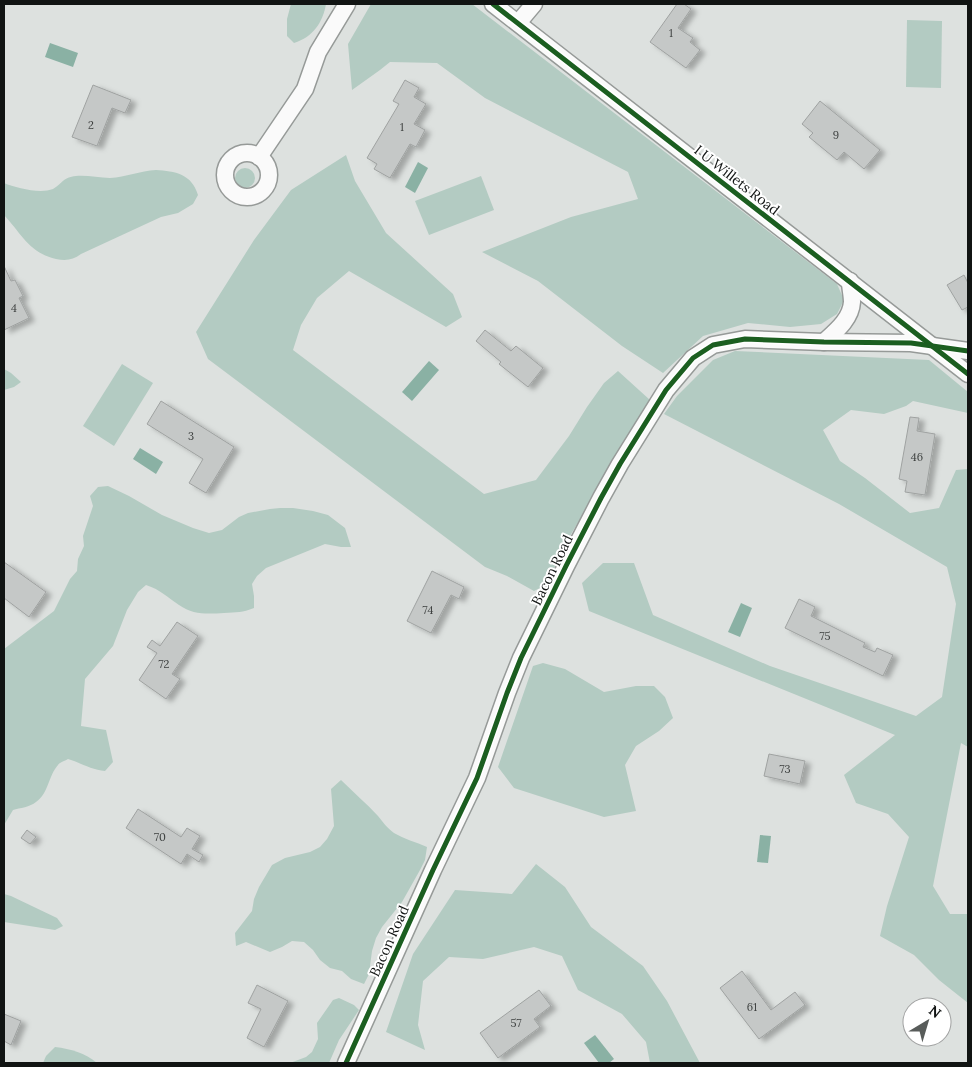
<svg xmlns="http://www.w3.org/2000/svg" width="972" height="1067" font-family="Lora,serif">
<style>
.green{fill:#b3cbc2}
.water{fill:#8ab1a4}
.building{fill:#c5c8c7;stroke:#9fa2a1;filter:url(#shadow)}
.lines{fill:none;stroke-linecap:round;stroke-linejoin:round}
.minor-casing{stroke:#969a98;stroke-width:19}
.minor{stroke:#fafafa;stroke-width:16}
.cycleway-casing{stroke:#fff;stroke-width:8}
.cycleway{stroke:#1b5e20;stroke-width:5}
.labels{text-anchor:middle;stroke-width:4;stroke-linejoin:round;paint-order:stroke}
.number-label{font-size:11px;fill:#3e4140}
.street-label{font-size:14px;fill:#111413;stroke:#fff}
</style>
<defs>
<filter id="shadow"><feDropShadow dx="5.5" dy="3" stdDeviation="2.5" flood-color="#0004"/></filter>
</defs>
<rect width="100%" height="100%" fill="#dde1df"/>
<!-- green -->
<g class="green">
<path d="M291 4H326C323 22 313 37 294 43L287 36V19Z"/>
<path d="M371 4H472L837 284 844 300 837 314 821 324 790 327 748 323 703 336 663 373 622 346 538 281 482 252 571 217 638 199 628 172 485 98 437 63 390 62 380 70 352 90 348 44Z"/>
<path d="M907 20 942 21 941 88 906 87Z"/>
<path d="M346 155 355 181 386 233 453 294 462 317 446 327 349 271 317 298 301 325 293 350 484 494 536 480 569 436 587 407 604 383 618 371 650 400 567 541 546 585 534 591 507 576 485 567 208 359 196 332 254 240 291 190Z"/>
<circle cx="245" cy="178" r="10"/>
<path d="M156 170C175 171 192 174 198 195L193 204 178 213 161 217 81 254C73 260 66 261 56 259 29 253 21 233 4 215V183C16 188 40 194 53 189 62 184 63 177 76 176 87 175 99 178 110 178 126 177 140 171 156 170Z"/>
<path d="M481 176 494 210 429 235 415 201Z"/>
<path d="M735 351 929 360 968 392V413L913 401 906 406 884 414 851 410 823 430 840 461 865 478 910 513 939 508 956 470 968 469V747L961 743 933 886 950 914H968V1003L939 980 914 955 880 936 887 906 909 837 888 814 856 803 844 775 895 735 589 611 582 583 603 563H634L653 615 770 666 916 716 942 697 956 604 947 567 839 504 664 414 677 396 713 360Z"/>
<path d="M122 364 153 383 114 446 83 426Z"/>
<path d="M4 369 11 373 21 382 14 387 4 390Z"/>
<path d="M108 486 129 496 162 515 193 528 209 533 222 530 239 517 248 513 270 509 280 508H293L313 511 328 515 345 528 351 547H341L325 544 266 568 257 576 252 584 254 596V608C242 613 237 612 224 613 207 614 193 615 179 605 167 597 161 590 146 585L138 592 127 610 113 646 85 679 81 726 106 730 113 762 105 771C92 770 81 763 68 759 65 761 60 762 58 765 48 776 49 793 36 802 30 807 20 808 13 810L4 825V649L54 611 70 579 77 571 78 559 84 546 83 536 93 506 90 496 98 487Z"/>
<path d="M543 663 565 669 604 692 636 686H654L665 697 673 718 659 731 636 746 625 765 636 811 604 817 514 788 498 767 533 666Z"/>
<path d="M341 780C353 792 366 803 378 816 383 822 387 828 394 833 404 839 416 842 427 847L425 860 420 870 402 902 382 927 376 938 372 951 369 974 364 984 351 979 342 971 330 968 320 960 313 950 304 942 292 941 282 947 270 952 246 942 236 946 235 933 252 911 254 899 259 887 272 865 285 858 310 852 320 847 327 839 334 826 331 789Z"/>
<path d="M536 864 565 887 591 927 643 966 667 1001 700 1063H650L646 1042 622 1014 578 990 562 956 534 947 483 959 449 957 423 981 418 1025 425 1050 386 1032 413 954 455 890 512 894Z"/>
<path d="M4 894 11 896 57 918 63 926 55 930 4 922Z"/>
<path d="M339 998 354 1005 359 1010 339 1040 329 1063H290L306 1057 312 1052 318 1039 317 1023 333 1000Z"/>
<path d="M55 1047C71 1049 85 1053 97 1063H43L46 1056Z"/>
</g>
<!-- water -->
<g class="water">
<path d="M50 43 78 53 73 67 45 57Z"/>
<path d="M418 162 428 168 415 193 405 187Z"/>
<path d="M429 361 439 370 412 401 402 392Z"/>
<path d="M140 448 163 462 156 474 133 459Z"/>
<path d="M741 603 752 608 740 637 728 632Z"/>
<path d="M760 835 771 836 768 863 757 862Z"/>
<path d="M595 1035 614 1059 609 1063H599L584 1043Z"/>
</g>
<!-- building -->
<g class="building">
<path d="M677 4H684L691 9 678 28 693 38 690 42 700 50 686 68 650 42Z"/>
<path d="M405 80 419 88 414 97 426 104 414 124 425 130 416 147 410 144 390 178 374 169 377 164 367 158 399 104 393 101Z"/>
<path d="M93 85 131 100 125 113 112 108 97 146 72 137Z"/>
<path d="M820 101 880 150 864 169 844 152 837 160 809 137 813 133 802 124Z"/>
<path d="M4 266 11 281 15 280 23 296 19 298 29 318 4 330Z"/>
<path d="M964 275 968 283V307L962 310 947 285Z"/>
<path d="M485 330 511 351 516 346 543 368 528 387 499 364 501 362 476 341Z"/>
<path d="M161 401 234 447 206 493 189 483 203 459 147 424Z"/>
<path d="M910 417 919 418 917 431 935 434 925 495 905 492 907 481 899 479Z"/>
<path d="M4 562 46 592 29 617 4 598Z"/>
<path d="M432 571 464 587 459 599 451 595 431 633 407 621Z"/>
<path d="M799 599 815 607 811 616 865 643 863 647 875 652 877 648 893 655 883 676 785 628Z"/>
<path d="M177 622 198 636 172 674 180 679 166 699 139 680 157 653 147 647 152 640 160 646Z"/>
<path d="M769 754 805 761 800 784 764 776Z"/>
<path d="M138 809 181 837 187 828 200 836 192 849 203 855 199 862 187 854 181 864 126 828Z"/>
<path d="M27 830 36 837 30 844 21 838Z"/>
<path d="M742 971 771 1010 795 992 805 1005 759 1039 720 988Z"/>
<path d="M257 985 288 1001 264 1047 247 1038 261 1009 248 1003Z"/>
<path d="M539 990 551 1006 534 1019 540 1027 498 1058 480 1033Z"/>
<path d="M4 1014 21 1021 11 1045 4 1041Z"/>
</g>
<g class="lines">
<defs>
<g id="minor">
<path d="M493 4 968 374"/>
<path d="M518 23 534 4"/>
<circle cx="247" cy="175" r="22"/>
<path d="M259 157 305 89 318 52 347 4"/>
<path d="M824 342C836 331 851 319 852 302 852 295 850 288 850 281"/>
<path d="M346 1063 433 870 477 778 507 693 521 658 566 566 601 498 620 464 666 390 693 358 713 345 745 339 824 342 911 343 968 351"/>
</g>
</defs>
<!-- minor casing -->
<use href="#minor" class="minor-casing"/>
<!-- minor -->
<use href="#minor" class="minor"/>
<defs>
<g id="cycleway">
<path d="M493 4 968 374"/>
<path d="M346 1063 433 870 477 778 507 693 521 658 566 566 601 498 620 464 666 390 693 358 713 345 745 339 824 342 911 343 968 351"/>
</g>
</defs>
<!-- cycleway casing -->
<use href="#cycleway" class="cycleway-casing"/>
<!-- cycleway -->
<use href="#cycleway" class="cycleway"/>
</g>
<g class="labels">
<!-- number labels -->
<g class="number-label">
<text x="671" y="37">1</text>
<text x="91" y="129">2</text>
<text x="402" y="131">1</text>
<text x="836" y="139">9</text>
<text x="14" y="312">4</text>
<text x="191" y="440">3</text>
<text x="917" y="461">46</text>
<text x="428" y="614">74</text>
<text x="825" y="640">75</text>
<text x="164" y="668">72</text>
<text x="785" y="773">73</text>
<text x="160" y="841">70</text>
<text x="752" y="1011">61</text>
<text x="516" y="1027">57</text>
</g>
<!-- street labels -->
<g class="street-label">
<text transform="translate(737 180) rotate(38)" y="5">I U Willets Road</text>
<text transform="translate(552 570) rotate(-64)" y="5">Bacon Road</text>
<text transform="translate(389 941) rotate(-66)" y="5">Bacon Road</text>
</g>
</g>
<!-- border -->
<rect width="972" height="1067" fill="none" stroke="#111413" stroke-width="10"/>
<!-- north arrow -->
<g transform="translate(927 1022) rotate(38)"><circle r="24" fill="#ffffff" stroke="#a0a1a1"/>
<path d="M0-4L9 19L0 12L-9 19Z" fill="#585c5a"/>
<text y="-8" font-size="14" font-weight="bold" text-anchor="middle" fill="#111413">N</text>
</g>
</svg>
